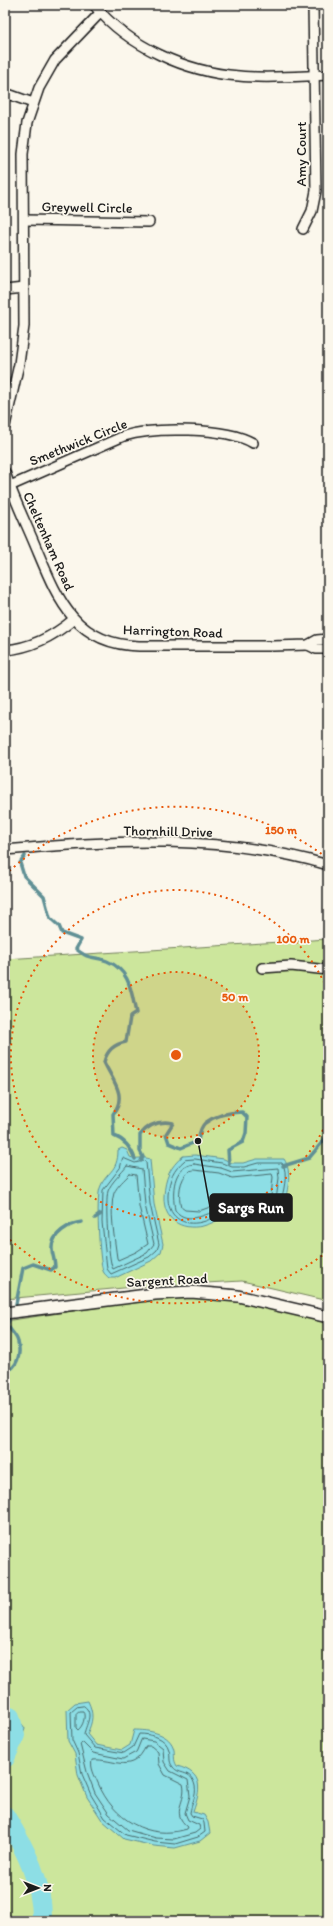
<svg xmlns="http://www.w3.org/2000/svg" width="333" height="1926" font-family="Itim,sans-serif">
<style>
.green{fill:#cce69c;stroke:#74815c}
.water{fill:#8ddee5;stroke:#609095}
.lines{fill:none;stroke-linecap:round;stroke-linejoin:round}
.shore{stroke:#496a6c;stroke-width:1}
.stream{stroke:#609095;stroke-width:3.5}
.river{stroke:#8ddee5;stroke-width:20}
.minor-casing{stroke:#1c1c1c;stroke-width:12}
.tertiary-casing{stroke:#1c1c1c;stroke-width:14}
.minor{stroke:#fbf7ec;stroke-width:9}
.tertiary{stroke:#fbf7ec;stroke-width:11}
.ring{fill:none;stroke:#e8590c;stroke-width:2;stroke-dasharray:2 4}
.labels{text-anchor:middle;stroke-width:3.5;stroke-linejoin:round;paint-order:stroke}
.street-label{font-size:14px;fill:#1c1c1c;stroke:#fbf7ec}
.centre{fill:#e8590c;stroke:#fbf7ec;stroke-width:2}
.ring-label{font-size:12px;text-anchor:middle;font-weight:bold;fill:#e8590c;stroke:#fbf7ec;stroke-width:3.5;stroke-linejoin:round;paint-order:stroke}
.leader{fill:none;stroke:#1c1c1c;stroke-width:1.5}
.callout-dot{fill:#1c1c1c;stroke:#fbf7ec;stroke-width:1.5}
.callout{fill:#1c1c1c;stroke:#1c1c1c;stroke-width:1.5}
.callout-label{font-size:15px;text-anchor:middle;font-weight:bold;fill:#fff}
</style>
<rect width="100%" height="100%" fill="#fbf7ec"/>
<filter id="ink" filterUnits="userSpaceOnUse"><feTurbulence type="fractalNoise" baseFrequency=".025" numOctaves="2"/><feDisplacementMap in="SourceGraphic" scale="8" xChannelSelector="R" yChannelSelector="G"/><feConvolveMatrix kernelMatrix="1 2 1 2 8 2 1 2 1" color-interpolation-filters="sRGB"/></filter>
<g filter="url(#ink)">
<!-- green -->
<g class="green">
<path d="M328 939V1301L242 1281 134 1287 5 1299V959Z"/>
<path d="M193 1297 226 1298 328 1322V1921H5V1321L148 1300Z"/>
</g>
<!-- water -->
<g class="water">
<path d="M122 1148 127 1150 130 1157C137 1160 142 1156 150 1159L154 1204 163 1244 161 1252 151 1261 115 1278H109C107 1276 104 1274 103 1271 99 1260 96 1199 100 1188 106 1171 118 1173 118 1150Z"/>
<path d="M195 1155 224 1159 232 1163H243L257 1159H284C293 1172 287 1193 283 1208 266 1215 247 1213 229 1216 220 1218 212 1224 203 1226 180 1231 163 1219 164 1196 165 1178 170 1167 183 1156Z"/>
<path d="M88 1701C94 1714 93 1721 87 1734L96 1745 122 1750 130 1745 134 1730C148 1730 171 1733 174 1750 175 1757 173 1759 177 1766 204 1773 201 1789 193 1812L204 1815 208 1822 210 1833 200 1841 175 1848 154 1846 124 1839 102 1820 87 1797 78 1775 75 1754 68 1741 67 1710 75 1703Z"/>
<path d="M5 1708 12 1711 25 1728 22 1736 5 1732Z"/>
</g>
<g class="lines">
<!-- shore -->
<g class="shore">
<path d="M123 1158 135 1163 143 1161 146 1162 150 1204 159 1244 157 1250 149 1257 111 1274 107 1269 102 1222 103 1190 120 1168Z"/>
<path d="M195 1159 222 1163 232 1167H244L258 1163H282C289 1172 283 1194 280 1204 268 1211 243 1210 228 1212 219 1213 211 1220 202 1222 182 1227 167 1216 168 1195 169 1180 173 1170 185 1160Z"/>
<path d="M194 1164 221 1168 232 1172 278 1168 279 1178 276 1200 271 1203C256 1204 238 1204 224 1208 209 1212 188 1227 175 1210 172 1193 172 1166 194 1164Z"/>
<path d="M127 1166 142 1169 145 1205 154 1244 147 1253 113 1269C108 1262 105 1201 108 1191 111 1182 122 1173 127 1166Z"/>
<path d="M194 1170 219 1173 232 1178 272 1174 273 1177 271 1196 224 1202 199 1211 185 1210 181 1207C178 1195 179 1180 189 1171Z"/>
<path d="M130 1174 136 1175 139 1206 148 1244 136 1252 118 1260 117 1258C115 1242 109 1207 114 1193 117 1186 125 1179 130 1174Z"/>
<path d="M84 1706C95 1714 85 1725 84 1735L95 1748 124 1753 133 1747 139 1734C150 1734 166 1737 169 1750 171 1757 168 1761 173 1767 180 1776 191 1769 195 1786 197 1796 191 1804 190 1813L192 1816 202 1819 204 1823 205 1832 198 1837 175 1844 155 1842 126 1835 105 1818 91 1795 82 1774 78 1753 72 1740 71 1712 77 1707Z"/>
<path d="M79 1711H83C86 1717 83 1726 78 1730L76 1728V1714Z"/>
<path d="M142 1739 154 1741 163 1748 164 1762 170 1771 188 1780 190 1796 185 1813 188 1820 199 1825 200 1829 195 1833 174 1839 156 1838 128 1830 109 1814 95 1793 87 1772 80 1744 83 1743 93 1753 123 1759 136 1752Z"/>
<path d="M146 1746H151L158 1752 159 1764 165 1775 183 1784C188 1801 169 1812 188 1827L187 1829C148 1841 113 1819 98 1783 95 1776 90 1768 92 1760 115 1758 132 1776 146 1746Z"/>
</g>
<!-- stream -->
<g class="stream">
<path d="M25 856 20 863 24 876 44 896 50 918 59 926 62 933 81 940 76 949C91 961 92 955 107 961 131 971 131 992 136 1013L130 1017 126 1042C114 1044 107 1050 104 1062 112 1080 128 1095 113 1114L114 1136C125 1140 131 1148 135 1159"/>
<path d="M141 1161 143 1157 140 1151V1135C149 1124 159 1120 173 1123L166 1134 169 1143 181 1148 198 1141C199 1135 200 1127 205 1123 216 1115 230 1112 242 1112L247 1117 246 1133 243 1142 228 1150 229 1164"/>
<path d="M283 1166 309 1158 325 1139 328 1133"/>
<path d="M95 1218 101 1214"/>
<path d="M16 1304 23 1268 33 1264 51 1270 55 1267C55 1259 52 1255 52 1249 51 1234 70 1223 82 1222"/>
<path d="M5 1371C18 1369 21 1353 18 1342 17 1336 10 1330 7 1325L9 1320"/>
</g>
<!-- river -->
<g class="river">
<path d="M5 1716 10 1717 15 1735 5 1758"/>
<path d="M5 1816C25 1848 43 1883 42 1921"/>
</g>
<defs>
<g id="minor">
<path d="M94 5C129 47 186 72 239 76 268 79 299 76 328 75"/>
<path d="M5 93 33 103"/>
<path d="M24 220 149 222"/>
<path d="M303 229 312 211 316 191 313 5"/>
<path d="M5 290 24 288"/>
<path d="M5 426 19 364 24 326 23 154 27 123 39 88 55 60 101 12"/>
<path d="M5 472C13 497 25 521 35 545 57 597 73 644 139 646H273L308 645 317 640 328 639"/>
<path d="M10 486 124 436C153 427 226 427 253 443"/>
<path d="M308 645 316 649H328"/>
<path d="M5 650C31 648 54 636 74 619"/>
<path d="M5 850C111 840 224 834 328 865"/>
<path d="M262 968 291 966 328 970"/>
</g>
<path id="tertiary" d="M5 1313 155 1294 191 1292 238 1296 328 1317"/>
</defs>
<!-- minor casing -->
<use href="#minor" class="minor-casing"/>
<!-- tertiary casing -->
<use href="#tertiary" class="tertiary-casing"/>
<!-- minor -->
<use href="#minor" class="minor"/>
<!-- tertiary -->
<use href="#tertiary" class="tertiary"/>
</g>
</g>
<!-- distance rings -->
<circle cx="176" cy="1055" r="83" fill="#e8590c" fill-opacity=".12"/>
<g class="ring">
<circle cx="176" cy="1055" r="83"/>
<path d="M328 1119A165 165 0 1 1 328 991"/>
<path d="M327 1252A248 248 0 0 1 5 1235M5 875A248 248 0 0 1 327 858"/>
</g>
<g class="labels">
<!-- street labels -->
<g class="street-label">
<text transform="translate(301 154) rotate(-90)" y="5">Amy Court</text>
<text transform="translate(87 207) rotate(1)" y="5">Greywell Circle</text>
<text transform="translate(78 442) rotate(-22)" y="5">Smethwick Circle</text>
<text transform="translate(49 541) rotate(66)" y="5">Cheltenham Road</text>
<text transform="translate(173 631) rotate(2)" y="5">Harrington Road</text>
<text transform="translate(168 831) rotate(1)" y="5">Thornhill Drive</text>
<text transform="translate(167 1280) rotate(-3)" y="5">Sargent Road</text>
</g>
</g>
<circle cx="176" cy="1055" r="6" class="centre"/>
<g class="ring-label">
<text x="281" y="834">150 m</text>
<text x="293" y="943">100 m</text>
<text x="235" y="1001">50 m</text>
</g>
<!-- callouts -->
<path class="leader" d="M198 1141L210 1207"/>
<circle class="callout-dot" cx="198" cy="1141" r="4"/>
<rect class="callout" x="210" y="1194" width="82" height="27" rx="4"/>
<g class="callout-label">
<text x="251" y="1213">Sargs Run</text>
</g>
<!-- margin -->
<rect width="333" height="1926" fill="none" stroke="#fbf7ec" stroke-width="20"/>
<rect x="10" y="10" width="313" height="1906" fill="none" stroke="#1c1c1c" stroke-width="1.5" filter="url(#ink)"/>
<!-- north arrow -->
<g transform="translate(38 1888) rotate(90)" stroke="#fbf7ec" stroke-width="3" paint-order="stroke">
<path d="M0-3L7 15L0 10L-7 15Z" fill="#1c1c1c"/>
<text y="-6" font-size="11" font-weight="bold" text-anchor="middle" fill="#1c1c1c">N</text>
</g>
</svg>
